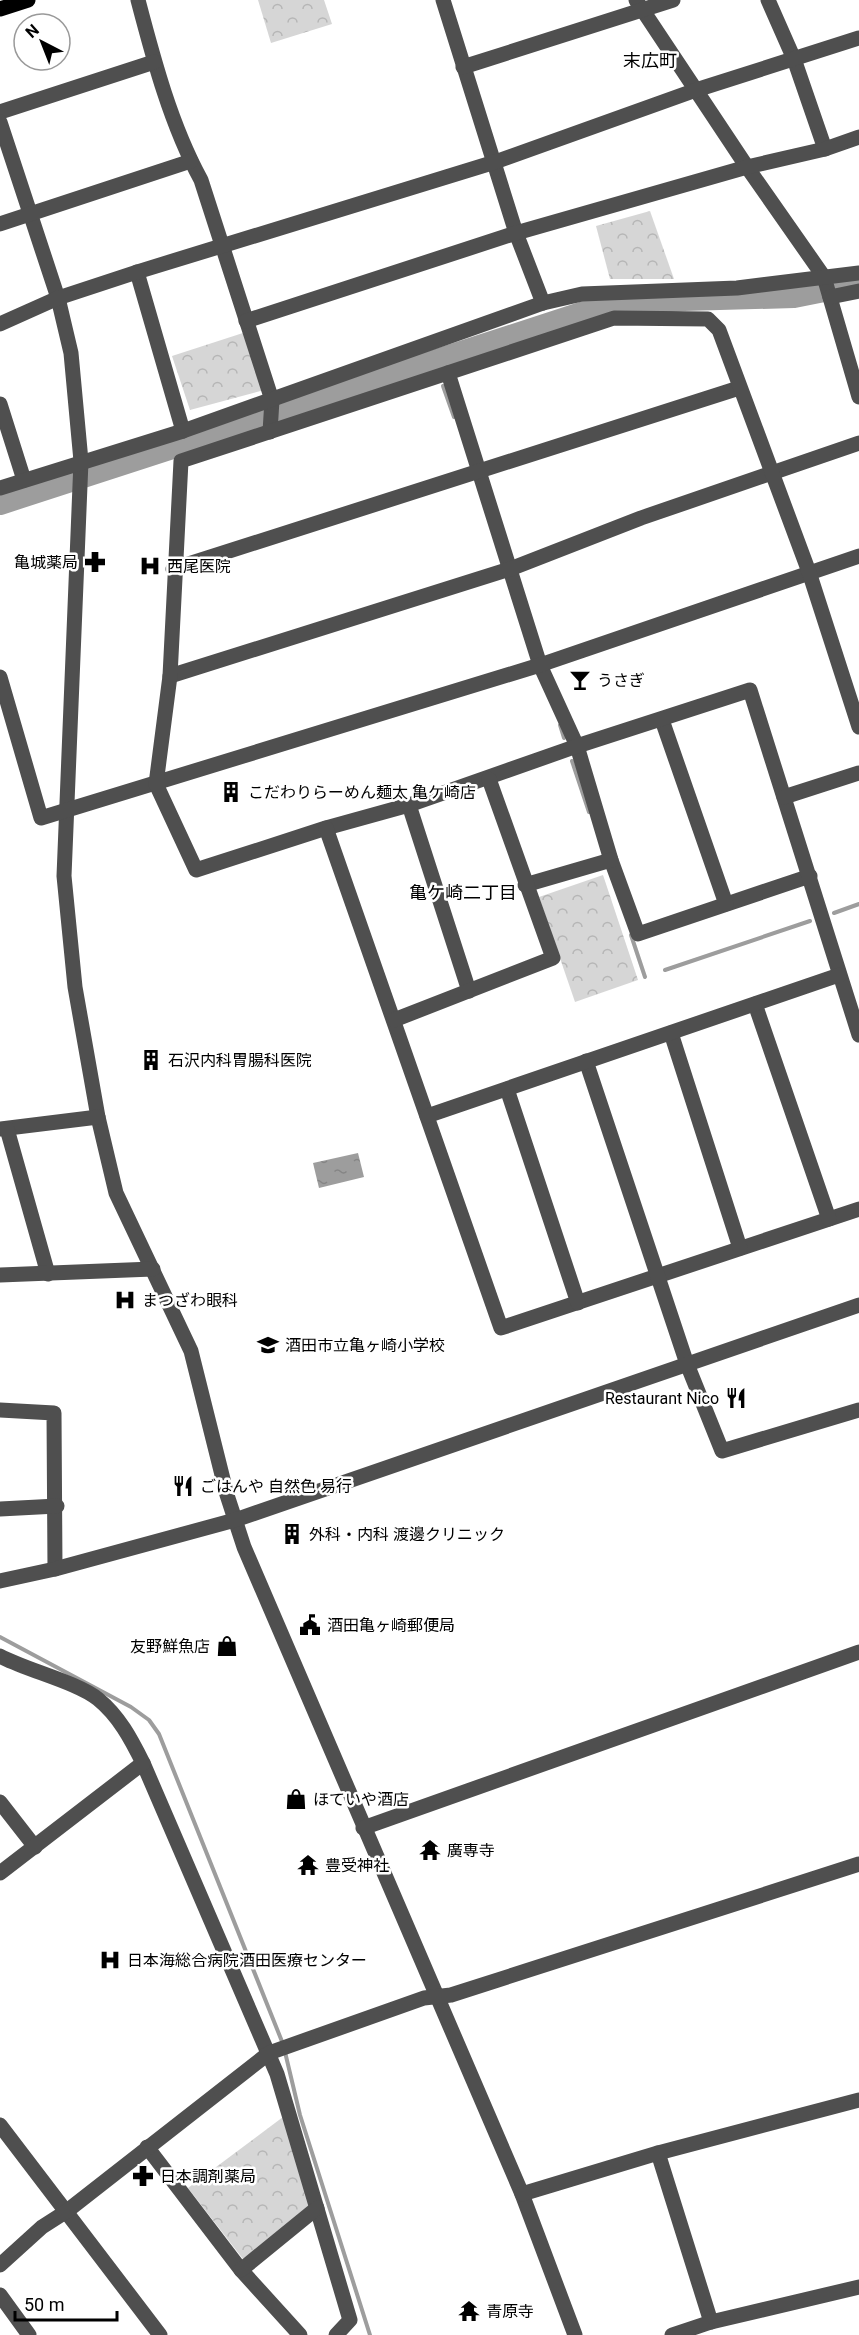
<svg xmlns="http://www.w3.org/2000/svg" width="859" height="2335" font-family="Roboto,'Noto Sans JP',sans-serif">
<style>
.park{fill:url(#park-crowns)}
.water{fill:url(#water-ripples)}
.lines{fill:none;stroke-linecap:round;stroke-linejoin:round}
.stream{stroke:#9d9d9d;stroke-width:4}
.river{stroke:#9d9d9d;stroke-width:24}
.minor{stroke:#4f4f4f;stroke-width:15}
.major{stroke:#000;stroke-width:15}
.labels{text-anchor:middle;stroke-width:5;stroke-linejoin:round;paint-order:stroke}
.poi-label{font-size:16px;fill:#000;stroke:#fff;text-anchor:start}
.neighbourhood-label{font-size:18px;fill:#000;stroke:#fff}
</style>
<defs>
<pattern id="park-crowns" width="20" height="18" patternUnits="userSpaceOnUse" patternTransform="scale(1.5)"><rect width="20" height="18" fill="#d6d6d6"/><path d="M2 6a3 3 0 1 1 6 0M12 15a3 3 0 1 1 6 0" fill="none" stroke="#b6b6b6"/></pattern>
<pattern id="water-ripples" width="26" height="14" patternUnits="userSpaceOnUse" patternTransform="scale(1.5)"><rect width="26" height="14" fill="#9d9d9d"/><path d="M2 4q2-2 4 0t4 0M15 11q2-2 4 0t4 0" fill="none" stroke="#858585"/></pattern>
</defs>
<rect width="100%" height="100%" fill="#fff"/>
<!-- park -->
<g class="park">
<path d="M258 0H324L332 24 271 43Z"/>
<path d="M650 211 674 279H610L596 226Z"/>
<path d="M246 332 268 389 190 410 172 356Z"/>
<path d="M603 875 638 980 575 1002 539 897Z"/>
<path d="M283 2117 312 2206 243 2259 188 2188Z"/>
</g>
<!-- water -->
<path class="water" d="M358 1153 364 1177 319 1188 313 1163Z"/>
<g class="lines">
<!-- stream -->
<g class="stream">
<path d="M434 362 436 365"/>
<path d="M443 386 454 417"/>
<path d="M560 725 564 738"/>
<path d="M572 761 589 812"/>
<path d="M834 913 859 904"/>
<path d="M631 935 645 977"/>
<path d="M665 970 810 921"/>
<path d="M0 1637 131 1707 149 1720 159 1734 283 2044"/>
<path d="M285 2052 300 2115 370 2335"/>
</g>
<!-- river -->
<path class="river" d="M0 503 612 304 684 299 794 296 859 283"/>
<!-- minor -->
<g class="minor">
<path d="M138 0C154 61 171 125 201 180L272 400 270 432"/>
<path d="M443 0 516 233 543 303"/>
<path d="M636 0 747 167 824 277 859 397"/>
<path d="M768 0 794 59 825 149"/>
<path d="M463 67 673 0"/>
<path d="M0 112 154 62"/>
<path d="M0 122 58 298 71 353 81 461 64 876 75 987 98 1117 116 1193 191 1351 227 1495 244 1547 522 2194 575 2335"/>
<path d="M0 224 191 161"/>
<path d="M137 272 183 431"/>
<path d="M830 297 859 291"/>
<path d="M246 321 516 233 747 167 825 149 859 137"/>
<path d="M0 324 58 298 137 272 495 162 696 90 859 38"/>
<path d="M448 373 540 665 577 746 611 860 638 934 810 876"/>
<path d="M0 404 24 480"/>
<path d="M0 488 183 431 543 303 582 294 737 288 859 273"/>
<path d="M173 569 739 388"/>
<path d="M170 676 510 569 641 518 859 443"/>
<path d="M0 677 41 818 540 665 859 556"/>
<path d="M662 720 726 904"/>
<path d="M859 727 809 572 719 330 708 319 614 318 181 461 170 676 156 784 196 870 326 828 409 805 577 746 750 690 859 1035"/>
<path d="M784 797 859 773"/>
<path d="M409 805 469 991"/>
<path d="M326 828 501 1328 859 1209"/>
<path d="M525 885 611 860"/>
<path d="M755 1004 829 1219"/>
<path d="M394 1020 553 958 489 779"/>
<path d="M671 1033 740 1248"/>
<path d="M586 1061 687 1364 722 1451 859 1410"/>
<path d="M507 1089 578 1303"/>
<path d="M427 1116 839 975"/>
<path d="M0 1129 98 1117"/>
<path d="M7 1129 48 1274"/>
<path d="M0 1275 153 1269"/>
<path d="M0 1410 54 1413 55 1569"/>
<path d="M0 1509 57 1506"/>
<path d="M0 1581 55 1569 235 1520 859 1305"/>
<path d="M0 1656C26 1670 77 1682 98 1699 119 1716 131 1739 143 1763L277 2074 350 2320 336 2335"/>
<path d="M0 1802 35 1847"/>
<path d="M363 1828 859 1652"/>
<path d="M0 1873 143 1763"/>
<path d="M0 2125 160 2335"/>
<path d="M147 2147 241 2270 300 2335"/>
<path d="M658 2153 711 2322"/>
<path d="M522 2194 658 2153 859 2100"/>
<path d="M0 2265 42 2227 67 2211 269 2053 424 1998 451 1995 859 1864"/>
<path d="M241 2270 317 2208"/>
<path d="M0 2295 29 2335"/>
<path d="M672 2335 711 2322 859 2287"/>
</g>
<!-- major -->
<path class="major" d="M0 9 28 0"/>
</g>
<!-- icons -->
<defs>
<symbol id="pharmacy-bare" viewBox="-9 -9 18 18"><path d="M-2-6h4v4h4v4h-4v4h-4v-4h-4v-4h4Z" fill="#000" stroke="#fff" stroke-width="2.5" paint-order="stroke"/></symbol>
<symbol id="hospital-bare" viewBox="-9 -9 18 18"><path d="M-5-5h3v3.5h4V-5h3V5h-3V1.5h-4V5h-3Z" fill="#000" stroke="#fff" stroke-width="2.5" paint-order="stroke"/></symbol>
<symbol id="bar-bare" viewBox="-9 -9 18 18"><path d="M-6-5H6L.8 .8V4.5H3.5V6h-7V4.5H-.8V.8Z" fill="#000" stroke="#fff" stroke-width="2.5" paint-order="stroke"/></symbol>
<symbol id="building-bare" viewBox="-9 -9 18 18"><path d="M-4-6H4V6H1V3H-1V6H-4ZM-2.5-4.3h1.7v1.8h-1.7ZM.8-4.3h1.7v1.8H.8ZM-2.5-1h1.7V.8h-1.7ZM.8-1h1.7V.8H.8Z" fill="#000" stroke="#fff" stroke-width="2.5" paint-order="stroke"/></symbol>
<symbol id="school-bare" viewBox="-9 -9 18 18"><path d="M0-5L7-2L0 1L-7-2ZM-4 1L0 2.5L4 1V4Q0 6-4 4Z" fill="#000" stroke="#fff" stroke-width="2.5" paint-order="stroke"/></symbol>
<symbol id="restaurant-bare" viewBox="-9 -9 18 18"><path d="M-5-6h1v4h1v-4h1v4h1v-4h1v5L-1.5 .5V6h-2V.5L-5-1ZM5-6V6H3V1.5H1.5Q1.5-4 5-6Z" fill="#000" stroke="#fff" stroke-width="2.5" paint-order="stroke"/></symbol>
<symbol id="civic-bare" viewBox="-9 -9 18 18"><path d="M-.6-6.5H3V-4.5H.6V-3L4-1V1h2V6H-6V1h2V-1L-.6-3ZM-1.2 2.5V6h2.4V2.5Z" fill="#000" stroke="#fff" stroke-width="2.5" paint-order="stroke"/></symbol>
<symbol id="shop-bare" viewBox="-9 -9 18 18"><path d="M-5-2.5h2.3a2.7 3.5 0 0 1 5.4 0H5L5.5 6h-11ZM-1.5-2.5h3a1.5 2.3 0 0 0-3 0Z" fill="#000" stroke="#fff" stroke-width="2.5" paint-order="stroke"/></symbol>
<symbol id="temple-bare" viewBox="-9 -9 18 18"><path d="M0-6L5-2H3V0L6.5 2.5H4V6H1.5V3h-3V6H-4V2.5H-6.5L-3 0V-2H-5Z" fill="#000" stroke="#fff" stroke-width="2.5" paint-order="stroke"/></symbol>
</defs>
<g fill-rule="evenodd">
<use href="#pharmacy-bare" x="80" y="547" width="30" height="30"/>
<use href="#hospital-bare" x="135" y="551" width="30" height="30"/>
<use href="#bar-bare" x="565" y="665" width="30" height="30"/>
<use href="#building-bare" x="216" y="777" width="30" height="30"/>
<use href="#building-bare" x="136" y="1045" width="30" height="30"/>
<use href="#hospital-bare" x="110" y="1285" width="30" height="30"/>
<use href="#school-bare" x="253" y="1330" width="30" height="30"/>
<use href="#restaurant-bare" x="721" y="1383" width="30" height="30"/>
<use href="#restaurant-bare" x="168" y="1471" width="30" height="30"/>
<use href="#building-bare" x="277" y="1519" width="30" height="30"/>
<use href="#civic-bare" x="295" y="1610" width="30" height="30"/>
<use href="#shop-bare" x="212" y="1631" width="30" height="30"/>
<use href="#shop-bare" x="281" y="1784" width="30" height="30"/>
<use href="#temple-bare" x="415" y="1835" width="30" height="30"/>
<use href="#temple-bare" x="293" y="1850" width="30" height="30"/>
<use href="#hospital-bare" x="95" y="1945" width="30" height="30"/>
<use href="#pharmacy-bare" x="128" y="2161" width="30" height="30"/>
<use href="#temple-bare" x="454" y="2296" width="30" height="30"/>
</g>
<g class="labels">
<!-- poi labels -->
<g class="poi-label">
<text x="78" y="568" text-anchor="end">亀城薬局</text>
<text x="167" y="572">西尾医院</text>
<text x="597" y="686">うさぎ</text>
<text x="248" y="798">こだわりらーめん麺太 亀ケ崎店</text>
<text x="168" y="1066">石沢内科胃腸科医院</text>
<text x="142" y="1306">まつざわ眼科</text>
<text x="285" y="1351">酒田市立亀ヶ崎小学校</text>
<text x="719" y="1404" text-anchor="end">Restaurant Nico</text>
<text x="200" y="1492">ごはんや 自然色 易行</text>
<text x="309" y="1540">外科・内科 渡邊クリニック</text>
<text x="327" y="1631">酒田亀ヶ崎郵便局</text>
<text x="210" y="1652" text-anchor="end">友野鮮魚店</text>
<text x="313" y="1805">ほていや酒店</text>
<text x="447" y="1856">廣専寺</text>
<text x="325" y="1871">豊受神社</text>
<text x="127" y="1966">日本海総合病院酒田医療センター</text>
<text x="160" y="2182">日本調剤薬局</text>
<text x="486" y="2317">青原寺</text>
</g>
<!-- neighbourhood labels -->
<g class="neighbourhood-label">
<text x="650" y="67">末広町</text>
<text x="463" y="899">亀ケ崎二丁目</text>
</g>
</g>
<!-- north arrow -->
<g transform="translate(42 42) rotate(318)"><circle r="28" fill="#ffffff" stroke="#999999" stroke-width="1.5"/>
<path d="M0-4.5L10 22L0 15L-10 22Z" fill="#000000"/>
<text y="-9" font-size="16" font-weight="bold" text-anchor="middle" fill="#000000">N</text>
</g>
<!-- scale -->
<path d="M15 2311v9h102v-9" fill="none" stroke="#000000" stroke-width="3"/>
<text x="24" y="2311" font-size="18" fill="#000000" stroke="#ffffff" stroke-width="4.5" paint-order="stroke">50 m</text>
</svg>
